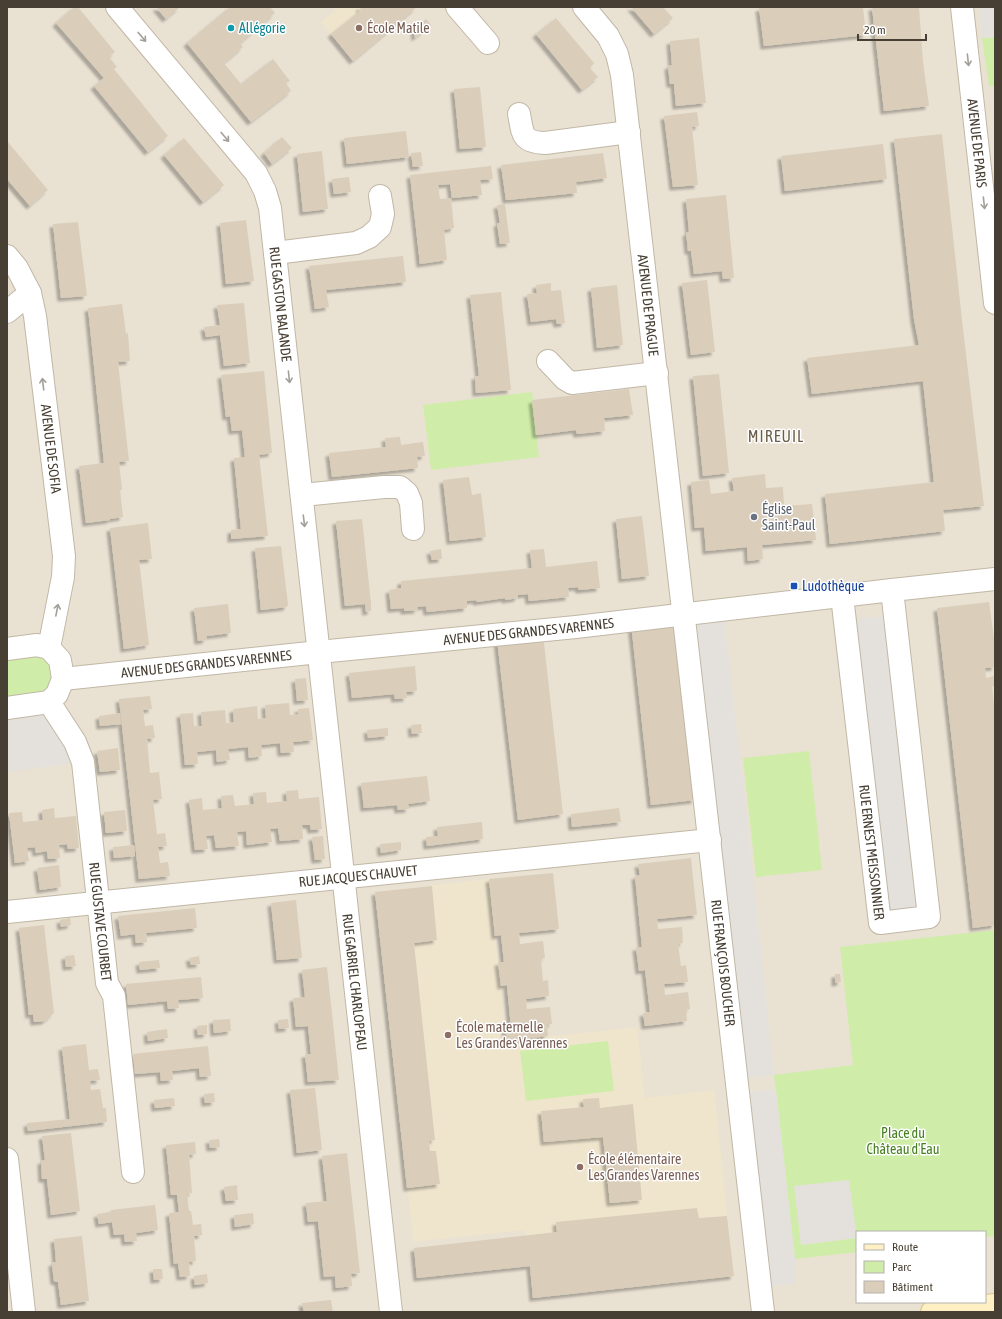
<svg xmlns="http://www.w3.org/2000/svg" width="1002" height="1319" font-family="'Asap Condensed',sans-serif">
<style>
.residential{fill:#e9e1d2;fill-rule:evenodd}
.education{fill:#efe5cd}
.green{fill:#cfeda8}
.parking{fill:#e4e1dd}
.building{fill:#dacebb;filter:url(#shadow)}
.lines{fill:none;stroke-linecap:round;stroke-linejoin:round}
.street-casing{stroke:#c1b7a6;stroke-width:24}
.secondary-casing{stroke:#d9c48f;stroke-width:24}
.street{stroke:#fff;stroke-width:22}
.secondary{stroke:#fff0c4;stroke-width:22}
.oneway{stroke:#a39f99}
.culture-dot{fill:#0f9aa8;stroke:#fff;stroke-width:1.5}
.education-dot{fill:#8d6e63;stroke:#fff;stroke-width:1.5}
.worship-dot{fill:#6b7280;stroke:#fff;stroke-width:1.5}
.transit-dot{fill:#1a4fb4;stroke:#fff;stroke-width:1.5}
.labels{text-anchor:middle;stroke-width:3;stroke-linejoin:round;paint-order:stroke}
.culture-label{font-size:14px;fill:#0d838f;stroke:#fff;text-anchor:start}
.education-label{font-size:14px;fill:#785e54;stroke:#fff;text-anchor:start}
.street-label{font-size:14px;fill:#473f33;stroke:#fff}
.worship-label{font-size:14px;fill:#5b616d;stroke:#fff;text-anchor:start}
.transit-label{font-size:14px;fill:#164399;stroke:#fff;text-anchor:start}
.park-label{font-size:14px;fill:#468020;stroke:#fff}
.quarter-label{font-size:16px;letter-spacing:1px;fill:#6b5d49;stroke:#fff}
</style>
<defs>
<filter id="shadow"><feDropShadow dx="-3.5" dy="3.5" stdDeviation="1" flood-color="#0004"/></filter>
</defs>
<rect width="100%" height="100%" fill="#f4efe4"/>
<!-- residential -->
<path class="residential" d="M7 7H995V1312H7ZM857 1232H985V1302H857Z"/>
<!-- education -->
<g class="education">
<path d="M332 7H417L353 61 321 22 335 11Z"/>
<path d="M489 879 507 1041 637 1027 645 1098 714 1090 734 1276 533 1298 525 1230 413 1242 375 892Z"/>
</g>
<!-- green -->
<g class="green">
<path d="M995 37V86H989L982 38Z"/>
<path d="M532 392 539 457 431 470 423 405Z"/>
<path d="M49 648 57 694 7 708V649Z"/>
<path d="M809 751 822 870 756 877 743 758Z"/>
<path d="M995 930V1236L985 1237V1232H857V1252L795 1259 774 1075 853 1065 840 947Z"/>
<path d="M608 1041 614 1091 526 1101 520 1051Z"/>
</g>
<!-- parking -->
<g class="parking">
<path d="M979 7H995V37L982 38Z"/>
<path d="M723 610 749 835 732 837 749 836 774 1075 736 1079 684 614Z"/>
<path d="M895 615 929 917 880 923 845 620Z"/>
<path d="M49 702 83 762 7 772V708Z"/>
<path d="M776 1089 795 1259 796 1284 768 1286 748 1093Z"/>
<path d="M849 1180 857 1238 801 1245 794 1186Z"/>
</g>
<!-- building -->
<g class="building">
<path d="M74 7H78L115 52 109 57 117 67 114 69 168 136 148 152 94 86 104 78 56 23Z"/>
<path d="M156 7H180L166 19Z"/>
<path d="M230 7H270L275 13 240 43 243 47 224 63 241 84 273 59 290 81 286 83 291 91 251 122 187 43Z"/>
<path d="M359 7H417L353 61 331 34 361 10Z"/>
<path d="M631 7H663L673 18 672 19 654 34Z"/>
<path d="M771 7H863L866 35 764 46 759 8Z"/>
<path d="M872 7H919L923 62 929 106 884 111Z"/>
<path d="M556 18 594 63 590 68 598 77 582 90 536 34Z"/>
<path d="M426 19 431 25 415 38 414 29Z"/>
<path d="M699 38 706 103 676 106 674 84H670L668 66 672 65 670 41Z"/>
<path d="M480 87 486 147 460 149 454 89Z"/>
<path d="M697 112 699 126 692 127 698 185 673 187 664 116Z"/>
<path d="M406 131 409 157 347 164 344 138Z"/>
<path d="M942 134 962 320 984 506 943 510 945 531 830 544 825 494 934 482 923 381 812 394 807 358 919 345 914 319 894 139Z"/>
<path d="M282 137 292 148 272 164 264 153Z"/>
<path d="M184 138 224 185 203 202 164 155Z"/>
<path d="M7 141 48 190 30 206 7 179Z"/>
<path d="M883 144 887 179 785 191 781 156Z"/>
<path d="M322 151 328 209 303 212 297 154Z"/>
<path d="M421 152 423 166 413 167 411 153Z"/>
<path d="M603 153 607 178 576 182 577 193 506 200 501 165Z"/>
<path d="M491 166 493 179 480 180 482 195 452 198 450 184 438 185 440 199 451 198 454 228 444 230 447 260 420 264 410 175Z"/>
<path d="M349 177 351 192 334 194 332 179Z"/>
<path d="M726 195 734 278 723 279 722 271 694 274 691 251H688L687 241 686 233 689 232 686 199Z"/>
<path d="M505 204 510 243 500 244 497 223H500L497 205Z"/>
<path d="M246 220 254 281 226 284 220 223Z"/>
<path d="M78 222 87 295 86 296 61 298 53 224Z"/>
<path d="M403 256 406 282 326 290 329 307 315 309 309 266Z"/>
<path d="M707 280 715 352 691 355 682 283Z"/>
<path d="M551 283V291L561 290 565 323 557 324 556 319 531 322 527 294 537 293 536 285Z"/>
<path d="M617 285 623 345 597 348 591 288Z"/>
<path d="M501 292 511 390 476 393 475 376H479L470 295Z"/>
<path d="M244 303 250 363 224 366 220 335 206 337 204 327 220 325 217 305Z"/>
<path d="M122 304 126 334 128 333 130 361 118 362 129 461 119 462 122 490H120L123 517 110 519V520L86 523 79 466 104 463 88 308Z"/>
<path d="M264 371 272 453 259 455 268 536 231 539V530L241 529 234 458 245 457 242 430 232 431 230 416 226 417 221 375Z"/>
<path d="M719 374 729 473 703 476 693 376Z"/>
<path d="M629 389 633 415 604 418 605 431 577 434 576 430 536 435 532 400Z"/>
<path d="M400 437 401 445 423 442 425 456 417 457 418 468 332 477 329 453 386 447 385 438Z"/>
<path d="M765 474 766 488 783 487 784 506 812 504 816 540 762 545 763 559 748 561 747 547 706 551 704 527 695 528 691 482 709 480 711 494 734 491 732 478Z"/>
<path d="M469 477 472 495 481 493 486 537 450 541 443 480Z"/>
<path d="M642 516 649 576 622 579 616 519Z"/>
<path d="M362 519 371 603V611L366 612 365 604 345 606 336 521Z"/>
<path d="M148 523 152 559 139 560 149 645 124 649 110 528Z"/>
<path d="M281 546 288 604 287 607 261 610 255 548Z"/>
<path d="M441 549 442 559 432 560 430 551Z"/>
<path d="M544 549 546 567 597 561 600 588 579 590 578 587 568 588 569 597 529 601 528 594 518 595V598L505 600V598L477 602 476 600 467 601V608L427 612 426 606 417 607 418 610 404 611V608L391 609 389 590 401 588V581L532 568 530 550Z"/>
<path d="M989 602 995 646V667L985 668 986 678 994 676 995 680V686H992L995 713V925L973 928 937 608Z"/>
<path d="M228 604 231 633 207 636 206 640 198 641 194 608Z"/>
<path d="M676 619 695 800 651 805 631 623Z"/>
<path d="M543 634 563 814 518 820 497 639Z"/>
<path d="M415 666 417 691 406 692 407 698 395 699 394 694 352 698 349 673Z"/>
<path d="M306 678 308 700 297 701 295 679Z"/>
<path d="M150 696 152 709 143 710 145 726 153 725 155 738 147 739 150 773 159 772 162 799 153 800 157 834 165 833 167 846 158 847 160 863 168 862 170 876 139 879 119 699Z"/>
<path d="M289 703 290 715 298 714V709L309 708 313 740 293 742 294 752 281 753 280 743 261 745 262 756 249 758 248 747 228 749 230 760 217 762 216 750 197 752 198 764 185 765 180 714 193 713 194 726H202L201 712 225 710 226 723 234 722 233 709 257 706 258 719 266 718 265 705Z"/>
<path d="M120 713 121 724 100 726 99 716Z"/>
<path d="M421 724 422 733 412 734 411 725Z"/>
<path d="M388 728V736L368 738 367 730Z"/>
<path d="M118 748 120 770 100 772 97 751Z"/>
<path d="M427 776 430 801 408 804 409 809 398 810 397 805 364 808 361 783Z"/>
<path d="M298 790 299 799 319 797 322 829 311 830 310 825H302L303 839 280 841 278 828 270 829 272 842 247 845 246 831 237 832 239 846 216 848 214 835 206 836 208 849 195 850 189 800 202 798 203 810 222 808 221 796 233 795 235 806 254 804 253 793 266 792 267 803 287 801 286 791Z"/>
<path d="M54 808 55 818 76 816 79 848 68 849 67 844 59 845 60 858 48 859 47 851 36 853 35 847 27 848 29 861 15 863 9 813 22 812 23 822 43 820 42 810Z"/>
<path d="M619 808 621 822 572 827 571 814Z"/>
<path d="M125 810 127 831 106 833 104 812Z"/>
<path d="M482 822 483 839 427 846 426 837 438 836 437 827Z"/>
<path d="M323 836 325 859 315 860 312 837Z"/>
<path d="M401 842V850L381 853 380 844Z"/>
<path d="M134 845 135 856 114 858 113 847Z"/>
<path d="M691 858 697 915 657 919 658 929 682 927 683 943 678 944 681 966 686 965 688 982 664 984 665 995 688 992 690 1009 686 1010 687 1021 645 1026 643 1013 650 1012 645 970 639 971 636 947H642L635 876 640 875 638 864Z"/>
<path d="M59 865 61 887 40 890 37 868Z"/>
<path d="M553 873 559 929 519 933 520 944 543 941 545 958 541 959 543 981 548 980 549 996 526 999 527 1009 550 1007 552 1024H547L548 1036 507 1041 505 1028H511L507 985 501 986 498 962H504L501 935 495 936 489 879Z"/>
<path d="M432 886 437 940 414 943 435 1140 429 1141 430 1151H436L440 1184 407 1188 375 892Z"/>
<path d="M296 900 302 958 277 960 271 903Z"/>
<path d="M195 908 197 928 146 933 147 942 136 943 135 934 121 936 118 916Z"/>
<path d="M70 918 71 925 61 927 60 920Z"/>
<path d="M44 925 54 1013 45 1021 34 1022 33 1014 29 1015 19 928Z"/>
<path d="M74 955 76 966 66 967 65 956Z"/>
<path d="M199 956 200 964 191 965 189 958Z"/>
<path d="M159 960 160 968 140 970 139 962Z"/>
<path d="M327 967 339 1080 308 1082 305 1054H311L308 1026 296 1027 293 998 305 997 302 970Z"/>
<path d="M835 974H840L841 982 835 983Z"/>
<path d="M201 977 203 998 178 1000 179 1008 168 1009 167 1001 128 1005 126 984Z"/>
<path d="M230 1019 231 1031 214 1033 213 1020Z"/>
<path d="M288 1019 289 1028 279 1029 278 1020Z"/>
<path d="M207 1025V1034L198 1035 197 1026Z"/>
<path d="M167 1029 168 1038 148 1041 147 1032Z"/>
<path d="M86 1044 89 1070 98 1069 100 1080 90 1081 91 1090 100 1089 103 1108H106L107 1122 28 1131 27 1123 70 1119 62 1047Z"/>
<path d="M208 1046 211 1076 200 1077 199 1068 172 1071 173 1080 161 1081 160 1072 135 1074 133 1054Z"/>
<path d="M315 1088 322 1150 297 1153 290 1090Z"/>
<path d="M214 1093 215 1102 205 1103 204 1094Z"/>
<path d="M174 1098 175 1106 155 1108 154 1100Z"/>
<path d="M599 1098 600 1108 633 1104 642 1200 610 1203 603 1137 544 1142 541 1111 584 1107 583 1099Z"/>
<path d="M71 1133 80 1211 51 1215 47 1179H42L41 1161 45 1160 42 1136Z"/>
<path d="M219 1139 220 1147 210 1148 209 1140Z"/>
<path d="M195 1142 196 1154 189 1155 192 1193 187 1194 189 1211H191L193 1225 201 1224 202 1235 194 1236 196 1261 189 1262 190 1276 180 1277 178 1263 174 1264 169 1213 179 1212 177 1195H171L166 1145Z"/>
<path d="M347 1153 360 1273 351 1274 352 1286 336 1288 335 1276 324 1277 318 1221 308 1222 306 1203 327 1201 322 1156Z"/>
<path d="M237 1185 238 1200 226 1201 224 1187Z"/>
<path d="M155 1205 158 1230 136 1233 137 1241 125 1242 124 1234 114 1235 112 1222 99 1224 97 1214 111 1212V1210Z"/>
<path d="M697 1208 699 1218 727 1216 734 1276 533 1298 530 1266 417 1278 414 1248 557 1232 556 1222Z"/>
<path d="M253 1213 254 1224 235 1227 234 1215Z"/>
<path d="M82 1236 89 1301 61 1305 58 1282 54 1281 53 1273 52 1263 56 1262 54 1239Z"/>
<path d="M153 1269H162L163 1279 154 1280Z"/>
<path d="M207 1274 208 1283 195 1285 194 1276Z"/>
<path d="M331 1300 333 1312H304L302 1303Z"/>
</g>
<g class="lines">
<defs>
<g id="street">
<path id="s1" d="M117 7 256 173 265 191 270 208 391 1312"/>
<path d="M457 7 488 43"/>
<path id="s2" d="M584 7 608 36 617 54 622 75 763 1312"/>
<path id="s3" d="M962 7 995 303"/>
<path d="M519 114C523 134 521 142 545 143L629 132"/>
<path d="M275 253 356 243 369 237 380 227 383 214 380 196"/>
<path id="s4" d="M7 256 17 268 30 293 35 316 64 556 63 577 49 648"/>
<path d="M7 312 30 293"/>
<path d="M548 361 565 379 572 383 657 373"/>
<path d="M302 495 384 487H400L407 493 411 503 413 529"/>
<path id="s5" d="M842 596 880 923 929 917 892 590"/>
<path d="M7 649 37 645 49 648 60 660 63 679 57 694 49 702 7 708"/>
<path id="s6" d="M63 679 319 652 576 627 892 590 995 579"/>
<path id="s7" d="M49 702 75 742 83 762 107 983 114 996 133 1172"/>
<path id="s8" d="M7 912 710 840"/>
<path d="M7 1159 24 1312"/>
</g>
<path id="secondary" d="M932 1312 995 1305"/>
</defs>
<!-- street casing -->
<use href="#street" class="street-casing"/>
<!-- secondary casing -->
<use href="#secondary" class="secondary-casing"/>
<!-- street -->
<use href="#street" class="street"/>
<!-- secondary -->
<use href="#secondary" class="secondary"/>
</g>
<!-- one-way arrows -->
<defs><path id="oneway-shaft" d="M-6 0H5M1.5-3L5.5 0L1.5 3" fill="none" stroke-width="1.6" stroke-linecap="round" stroke-linejoin="round"/></defs>
<g class="oneway">
<use href="#oneway-shaft" transform="translate(142 37) rotate(50)"/>
<use href="#oneway-shaft" transform="translate(968 60) rotate(84)"/>
<use href="#oneway-shaft" transform="translate(225 137) rotate(50)"/>
<use href="#oneway-shaft" transform="translate(984 203) rotate(84)"/>
<use href="#oneway-shaft" transform="translate(289 377) rotate(84)"/>
<use href="#oneway-shaft" transform="translate(43 384) rotate(-97)"/>
<use href="#oneway-shaft" transform="translate(304 521) rotate(83)"/>
<use href="#oneway-shaft" transform="translate(57 610) rotate(-79)"/>
</g>
<!-- markers -->
<circle class="culture-dot" cx="231" cy="28" r="4"/>
<g class="education-dot">
<circle cx="359" cy="28" r="4"/>
<circle cx="448" cy="1035" r="4"/>
<circle cx="580" cy="1167" r="4"/>
</g>
<circle class="worship-dot" cx="754" cy="517" r="4"/>
<rect class="transit-dot" x="790" y="582" width="8" height="8" rx="2"/>
<g class="labels">
<!-- culture labels -->
<g class="culture-label">
<text x="239" y="33">Allégorie</text>
</g>
<!-- education labels -->
<g class="education-label">
<text x="367" y="33">École Matile</text>
<text x="456" y="1032">École maternelle<tspan x="456" dy="16">Les Grandes Varennes</tspan></text>
<text x="588" y="1164">École élémentaire<tspan x="588" dy="16">Les Grandes Varennes</tspan></text>
</g>
<!-- street labels -->
<g class="street-label">
<text dy="5" stroke="none"><textPath href="#s3" startOffset="137">AVENUE DE PARIS</textPath></text>
<text dy="5" stroke="none"><textPath href="#s1" startOffset="351">RUE GASTON BALANDE</textPath></text>
<text dy="5" stroke="none"><textPath href="#s2" startOffset="311">AVENUE DE PRAGUE</textPath></text>
<text dy="5" stroke="none"><textPath href="#s4" startOffset="201">AVENUE DE SOFIA</textPath></text>
<text dy="5" stroke="none"><textPath href="#s6" startOffset="468">AVENUE DES GRANDES VARENNES</textPath></text>
<text dy="5" stroke="none"><textPath href="#s6" startOffset="144">AVENUE DES GRANDES VARENNES</textPath></text>
<text dy="5" stroke="none"><textPath href="#s5" startOffset="258">RUE ERNEST MEISSONNIER</textPath></text>
<text dy="5" stroke="none"><textPath href="#s8" startOffset="353">RUE JACQUES CHAUVET</textPath></text>
<text dy="5" stroke="none"><textPath href="#s7" startOffset="230">RUE GUSTAVE COURBET</textPath></text>
<text dy="5" stroke="none"><textPath href="#s2" startOffset="973">RUE FRANÇOIS BOUCHER</textPath></text>
<text dy="5" stroke="none"><textPath href="#s1" startOffset="1033">RUE GABRIEL CHARLOPEAU</textPath></text>
</g>
<!-- worship labels -->
<g class="worship-label">
<text x="762" y="514">Église<tspan x="762" dy="16">Saint-Paul</tspan></text>
</g>
<!-- transit labels -->
<g class="transit-label">
<text x="802" y="591">Ludothèque</text>
</g>
<!-- park labels -->
<g class="park-label">
<text x="903" y="1138">Place du<tspan x="903" dy="16">Château d'Eau</tspan></text>
</g>
<!-- quarter labels -->
<g class="quarter-label">
<text x="776" y="442">MIREUIL</text>
</g>
</g>
<!-- border -->
<rect width="1002" height="1319" fill="none" stroke="#473f33" stroke-width="16"/>
<!-- legend -->
<rect x="856" y="1231" width="130" height="72" fill="#ffffff" stroke="#b5b2ad"/>
<rect x="864" y="1244" width="20" height="6" fill="#fff0c4" stroke="#b5b2ad"/>
<text x="892" y="1251" font-size="12" fill="#473f33">Route</text>
<rect x="864" y="1261" width="20" height="12" fill="#cfeda8" stroke="#b5b2ad"/>
<text x="892" y="1271" font-size="12" fill="#473f33">Parc</text>
<rect x="864" y="1281" width="20" height="12" fill="#dacebb" stroke="#b5b2ad"/>
<text x="892" y="1291" font-size="12" fill="#473f33">Bâtiment</text>
<!-- scale -->
<path d="M858 34v6h68v-6" fill="none" stroke="#473f33" stroke-width="2"/>
<text x="864" y="34" font-size="12" fill="#473f33" stroke="#ffffff" stroke-width="3" paint-order="stroke">20 m</text>
</svg>
